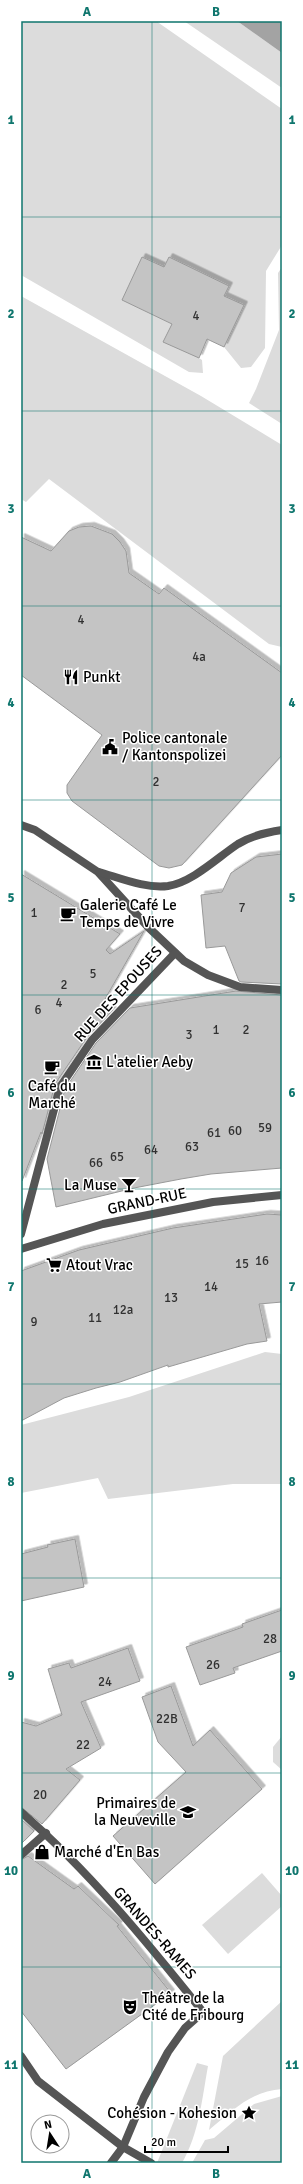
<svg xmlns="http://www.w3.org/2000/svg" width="303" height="2184" font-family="Signika,sans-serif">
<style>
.green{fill:#dcdcdc}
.water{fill:#a3a3a3}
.building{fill:#c4c4c4;stroke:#999;filter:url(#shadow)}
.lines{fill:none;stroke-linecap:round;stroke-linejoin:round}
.street{stroke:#555;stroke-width:8}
.grid{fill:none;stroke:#0f766e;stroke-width:1;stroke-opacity:0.55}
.labels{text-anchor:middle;stroke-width:3;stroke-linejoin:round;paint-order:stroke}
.number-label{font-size:13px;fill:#313131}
.poi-label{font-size:15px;fill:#000;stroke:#fff;text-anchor:start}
.street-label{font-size:15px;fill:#000;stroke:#fff}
.neatline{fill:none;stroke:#0f766e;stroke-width:1.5}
.grid-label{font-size:13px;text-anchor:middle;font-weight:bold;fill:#0f766e}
</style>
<defs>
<filter id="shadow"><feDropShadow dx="3.5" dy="-3.5" stdDeviation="0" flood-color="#0004"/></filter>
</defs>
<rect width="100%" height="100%" fill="#fff"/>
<!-- green -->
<g class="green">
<path d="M21 21H156L282 109V245L266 271 265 348 251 367 241 368 224 347 204 334 199 358 202 360 203 373 189 372 21 275Z"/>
<path d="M184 21H237L282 53V88Z"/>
<path d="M282 267V424L249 403 256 389 279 330 278 273Z"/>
<path d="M21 296 201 396 282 445V647L269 644 49 479 26 502 21 499Z"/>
<path d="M265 1352 282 1354V1484H233L108 1499 98 1478 21 1493V1425L129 1397Z"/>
<path d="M282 1736V1770L273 1762V1747Z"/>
<path d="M262 1873 282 1896V1906L228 1954 202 1925Z"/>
<path d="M282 2001V2089C251 2091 232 2111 209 2130L223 2056Z"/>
<path d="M197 2063 208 2066C202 2099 199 2134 182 2163H157Z"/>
<path d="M282 2096V2163H192L205 2140 214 2138 254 2104Z"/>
</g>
<!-- water -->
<path class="water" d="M237 21H282V53Z"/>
<!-- building -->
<g class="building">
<path d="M142 257 164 267 169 257 229 286 224 296 244 305 224 347 207 339 199 358 163 342 172 324 122 300Z"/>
<path d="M91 526 112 534 120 542 126 551 129 573 159 594 164 588 282 673V755L182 865 169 868 159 866 72 801 67 793V785L102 735 21 675V537L51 551 69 531 79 527Z"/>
<path d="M282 854V984L241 982 239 981 225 946 206 948 201 895 222 892 231 873 256 857Z"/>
<path d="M21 874 120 934 106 950 110 954 144 931 97 1013 113 1010 87 1037 55 1084 42 1134 41 1132 22 1181Z"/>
<path d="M236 991 282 995V1168L211 1174 181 1179 134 1188 56 1207 47 1159 65 1089 96 1043 130 1008Z"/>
<path d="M267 1214 282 1215V1302L259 1304 267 1341 247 1344 168 1367V1365L120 1382 96 1388 64 1398 21 1421V1271L79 1250 173 1228Z"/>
<path d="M75 1539 84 1587 21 1601V1554L48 1547 47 1545Z"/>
<path d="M282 1610V1651L233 1668 235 1673 200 1685 186 1647 243 1627 242 1624Z"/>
<path d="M128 1648 140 1681 81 1702 101 1748 66 1769 80 1780 42 1824 21 1807V1722L36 1726 62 1715 48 1669 69 1663 71 1668Z"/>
<path d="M171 1686 193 1746 210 1730 262 1789 155 1884 113 1836 186 1772 158 1742 142 1697Z"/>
<path d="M21 1819 34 1831 21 1844Z"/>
<path d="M28 1856 74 1889 78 1886 119 1925 117 1926 171 1993 66 2069 21 2011V1860Z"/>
</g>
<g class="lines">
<!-- street -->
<g class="street">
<path d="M21 825 35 830 98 872 148 927 184 961 208 975 240 987 282 990"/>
<path d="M99 872C120 878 146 889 168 886 193 882 218 857 238 844 251 836 268 832 282 830"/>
<path d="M21 1234 60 1087 92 1040 175 953"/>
<path d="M21 1249 103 1224 213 1202 282 1195"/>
<path d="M21 1812C89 1871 147 1942 203 2012L185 2028 168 2052 144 2097 123 2147 111 2163"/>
<path d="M21 1855 46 1833"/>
<path d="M21 2056 38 2081 123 2147 151 2163"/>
</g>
</g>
<!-- grid -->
<path class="grid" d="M152 21V2163M21 217H282M21 411H282M21 606H282M21 800H282M21 995H282M21 1189H282M21 1384H282M21 1578H282M21 1773H282M21 1967H282"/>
<!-- icons -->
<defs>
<symbol id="restaurant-bare" viewBox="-9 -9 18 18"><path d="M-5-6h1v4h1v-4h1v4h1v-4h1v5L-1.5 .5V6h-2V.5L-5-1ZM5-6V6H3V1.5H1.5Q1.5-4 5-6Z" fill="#000" stroke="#fff" stroke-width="2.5" paint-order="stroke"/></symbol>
<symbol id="civic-bare" viewBox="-9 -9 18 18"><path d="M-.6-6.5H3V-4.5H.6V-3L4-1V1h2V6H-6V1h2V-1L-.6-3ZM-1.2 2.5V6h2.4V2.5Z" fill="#000" stroke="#fff" stroke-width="2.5" paint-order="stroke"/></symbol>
<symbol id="cafe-bare" viewBox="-9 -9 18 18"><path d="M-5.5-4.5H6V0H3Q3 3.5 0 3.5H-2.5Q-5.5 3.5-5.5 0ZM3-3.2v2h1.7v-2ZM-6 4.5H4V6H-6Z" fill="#000" stroke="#fff" stroke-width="2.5" paint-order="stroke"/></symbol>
<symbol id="museum-bare" viewBox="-9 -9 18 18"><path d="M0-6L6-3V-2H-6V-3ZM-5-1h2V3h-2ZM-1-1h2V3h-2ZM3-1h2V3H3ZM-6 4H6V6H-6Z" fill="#000" stroke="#fff" stroke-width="2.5" paint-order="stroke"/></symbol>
<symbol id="bar-bare" viewBox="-9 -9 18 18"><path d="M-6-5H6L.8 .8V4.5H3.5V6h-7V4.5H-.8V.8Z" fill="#000" stroke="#fff" stroke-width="2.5" paint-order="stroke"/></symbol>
<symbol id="supermarket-bare" viewBox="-9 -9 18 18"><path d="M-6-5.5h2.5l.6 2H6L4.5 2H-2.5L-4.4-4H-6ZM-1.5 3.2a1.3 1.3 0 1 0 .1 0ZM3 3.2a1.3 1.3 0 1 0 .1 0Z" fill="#000" stroke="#fff" stroke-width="2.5" paint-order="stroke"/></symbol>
<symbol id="school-bare" viewBox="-9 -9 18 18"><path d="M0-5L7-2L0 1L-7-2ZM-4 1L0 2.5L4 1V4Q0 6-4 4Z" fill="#000" stroke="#fff" stroke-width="2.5" paint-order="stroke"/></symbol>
<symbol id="shop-bare" viewBox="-9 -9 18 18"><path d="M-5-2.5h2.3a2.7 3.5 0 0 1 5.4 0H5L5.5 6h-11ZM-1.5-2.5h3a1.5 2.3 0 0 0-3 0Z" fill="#000" stroke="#fff" stroke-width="2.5" paint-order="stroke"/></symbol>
<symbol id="theatre-bare" viewBox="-9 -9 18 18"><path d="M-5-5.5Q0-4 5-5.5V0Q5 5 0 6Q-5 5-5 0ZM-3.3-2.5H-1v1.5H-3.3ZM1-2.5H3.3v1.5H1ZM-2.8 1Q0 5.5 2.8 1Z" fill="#000" stroke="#fff" stroke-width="2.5" paint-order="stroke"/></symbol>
<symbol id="sight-bare" viewBox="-9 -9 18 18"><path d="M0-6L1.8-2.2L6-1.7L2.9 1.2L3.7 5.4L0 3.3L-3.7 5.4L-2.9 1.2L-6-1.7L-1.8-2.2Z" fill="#000" stroke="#fff" stroke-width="2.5" paint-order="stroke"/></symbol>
</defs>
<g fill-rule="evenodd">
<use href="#restaurant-bare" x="60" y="666" width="22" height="22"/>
<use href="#civic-bare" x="99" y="736" width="22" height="22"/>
<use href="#cafe-bare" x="57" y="903" width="22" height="22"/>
<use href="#museum-bare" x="83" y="1051" width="22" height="22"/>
<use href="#cafe-bare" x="41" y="1056" width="22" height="22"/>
<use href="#bar-bare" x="118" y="1174" width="22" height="22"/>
<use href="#supermarket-bare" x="43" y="1254" width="22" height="22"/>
<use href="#school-bare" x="177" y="1801" width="22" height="22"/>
<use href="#shop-bare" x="31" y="1841" width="22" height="22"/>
<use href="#theatre-bare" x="119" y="1996" width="22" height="22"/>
<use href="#sight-bare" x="238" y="2102" width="22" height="22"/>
</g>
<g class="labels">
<!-- number labels -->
<g class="number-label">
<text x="196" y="320">4</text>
<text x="81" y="624">4</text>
<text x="199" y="661">4a</text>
<text x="156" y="786">2</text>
<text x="242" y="912">7</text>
<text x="34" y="917">1</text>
<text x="93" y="978">5</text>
<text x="64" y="989">2</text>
<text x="59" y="1007">4</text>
<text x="38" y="1014">6</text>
<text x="216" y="1034">1</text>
<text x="246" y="1034">2</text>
<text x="189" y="1039">3</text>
<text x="265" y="1132">59</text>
<text x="235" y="1135">60</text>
<text x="214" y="1137">61</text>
<text x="192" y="1151">63</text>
<text x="151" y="1154">64</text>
<text x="117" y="1161">65</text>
<text x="96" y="1167">66</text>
<text x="262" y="1265">16</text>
<text x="242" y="1268">15</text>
<text x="211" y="1291">14</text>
<text x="171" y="1302">13</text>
<text x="123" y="1314">12a</text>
<text x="95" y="1322">11</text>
<text x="34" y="1326">9</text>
<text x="270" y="1643">28</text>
<text x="213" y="1669">26</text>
<text x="105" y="1686">24</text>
<text x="167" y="1723">22B</text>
<text x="83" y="1749">22</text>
<text x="40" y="1799">20</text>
</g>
<!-- poi labels -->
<g class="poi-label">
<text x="83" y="682">Punkt</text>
<text x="122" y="743">Police cantonale<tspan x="122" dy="17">/ Kantonspolizei</tspan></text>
<text x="80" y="910">Galerie Café Le<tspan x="80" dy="17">Temps de Vivre</tspan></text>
<text x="106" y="1067">L'atelier Aeby</text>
<text x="52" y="1091" text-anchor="middle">Café du<tspan x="52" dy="17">Marché</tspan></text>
<text x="117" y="1190" text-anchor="end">La Muse</text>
<text x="66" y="1270">Atout Vrac</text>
<text x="176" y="1808" text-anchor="end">Primaires de<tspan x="176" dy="17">la Neuveville</tspan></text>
<text x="54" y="1857">Marché d'En Bas</text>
<text x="142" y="2003">Théâtre de la<tspan x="142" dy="17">Cité de Fribourg</tspan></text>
<text x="237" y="2118" text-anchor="end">Cohésion - Kohesion</text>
</g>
<!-- street labels -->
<g class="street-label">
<text transform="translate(118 994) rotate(-48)" y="5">RUE DES EPOUSES</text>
<text transform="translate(147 1201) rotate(-12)" y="5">GRAND-RUE</text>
<text transform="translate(155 1933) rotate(49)" y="5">GRANDES-RAMES</text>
</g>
</g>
<!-- border -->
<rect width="303" height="2184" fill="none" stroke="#ffffff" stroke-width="44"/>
<!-- north arrow -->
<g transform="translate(50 2134) rotate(348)"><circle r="19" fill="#ffffff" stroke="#999999"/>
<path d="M0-3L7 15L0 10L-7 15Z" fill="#000000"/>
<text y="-6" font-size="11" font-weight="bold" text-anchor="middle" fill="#000000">N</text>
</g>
<!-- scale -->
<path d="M145 2146v6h83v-6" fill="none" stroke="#000000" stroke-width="2"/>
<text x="151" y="2146" font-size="12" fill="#000000" stroke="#ffffff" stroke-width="3" paint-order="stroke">20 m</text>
<rect x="22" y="22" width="259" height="2140" class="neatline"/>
<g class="grid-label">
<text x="87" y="16">A</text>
<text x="216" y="16">B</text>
<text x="11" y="124">1</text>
<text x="292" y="124">1</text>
<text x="11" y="318">2</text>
<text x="292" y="318">2</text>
<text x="11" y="513">3</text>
<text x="292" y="513">3</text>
<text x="11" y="707">4</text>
<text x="292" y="707">4</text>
<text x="11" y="902">5</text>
<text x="292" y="902">5</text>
<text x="11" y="1097">6</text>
<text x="292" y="1097">6</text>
<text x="11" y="1291">7</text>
<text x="292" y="1291">7</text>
<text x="11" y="1486">8</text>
<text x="292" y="1486">8</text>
<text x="11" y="1680">9</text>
<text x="292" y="1680">9</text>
<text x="11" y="1875">10</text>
<text x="292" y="1875">10</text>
<text x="11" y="2069">11</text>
<text x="292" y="2069">11</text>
<text x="87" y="2178">A</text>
<text x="216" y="2178">B</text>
</g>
</svg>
